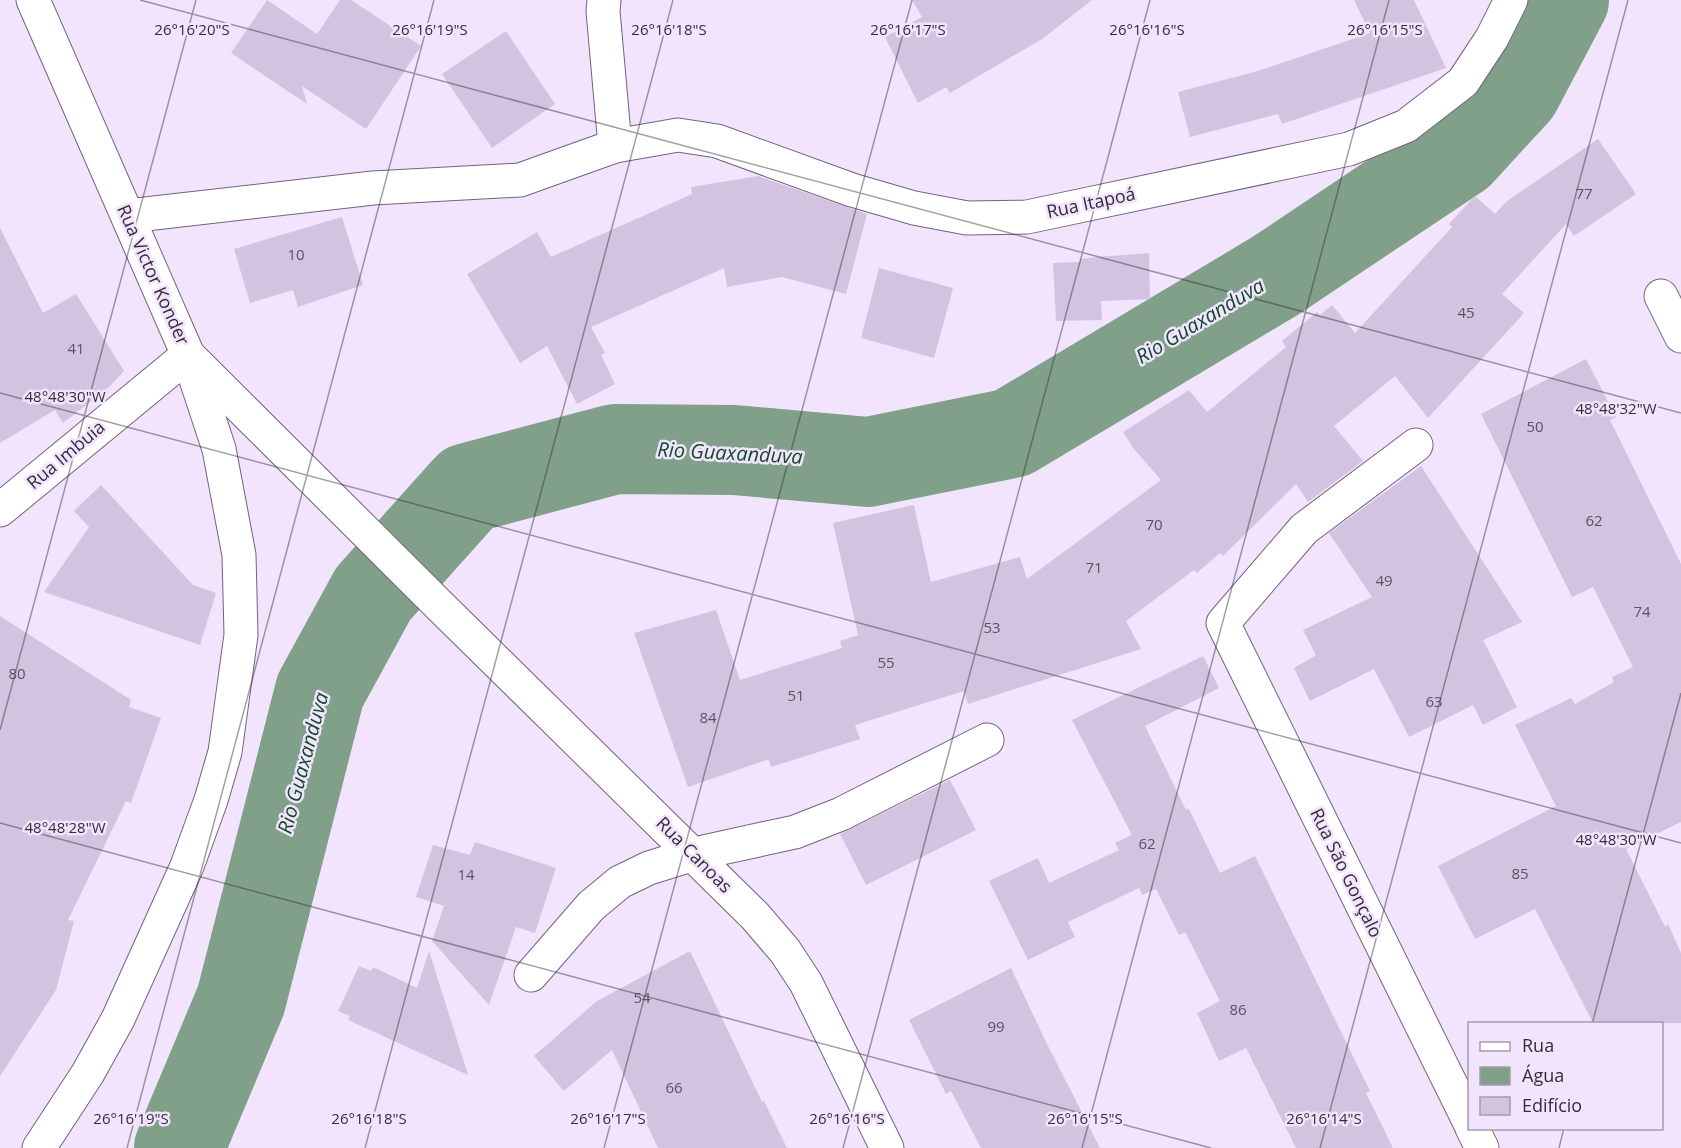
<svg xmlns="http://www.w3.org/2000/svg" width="1681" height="1148" font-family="'Open Sans',sans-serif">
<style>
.water{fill:#80a08a}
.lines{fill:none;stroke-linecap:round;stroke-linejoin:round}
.river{stroke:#80a08a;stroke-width:90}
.building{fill:#d4c3e0}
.minor-casing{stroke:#73637d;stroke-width:35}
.minor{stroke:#fff;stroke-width:33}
.ticks{fill:none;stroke:#332d38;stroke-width:1.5;stroke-opacity:0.45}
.labels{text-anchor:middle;stroke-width:5;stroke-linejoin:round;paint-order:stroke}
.number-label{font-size:15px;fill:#5b5262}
.street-label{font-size:18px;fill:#332d38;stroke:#f2e4fc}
.water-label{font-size:20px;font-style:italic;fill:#11492b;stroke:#f2e4fc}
.ticks-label{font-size:15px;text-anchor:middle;fill:#332d38;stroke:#f2e4fc;stroke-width:5;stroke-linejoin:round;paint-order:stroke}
</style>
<rect width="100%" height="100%" fill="#f2e4fc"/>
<!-- water -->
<path class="water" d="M340 580 373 594 320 691 297 739 279 803 270 890 253 1020 240 1098 217 1148H139L156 1124 187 1061 208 981 245 859 269 726Z"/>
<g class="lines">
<!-- river -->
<path class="river" d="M179 1148 241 1000 320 691 373 594 468 488 615 449 734 450 868 462 1012 433 1275 276 1459 153 1516 91 1564 0"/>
</g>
<!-- building -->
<g class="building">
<path d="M267 0 317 34 340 0H351L421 46 366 129 302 86 307 104 231 53Z"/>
<path d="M912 0H1092L1042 39 950 93 946 87 918 103 885 37 922 17Z"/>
<path d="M1354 0H1414L1446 68 1282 124 1278 114 1190 137 1178 92 1258 71 1370 33Z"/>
<path d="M506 31 555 104 492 148 442 74Z"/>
<path d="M1598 139 1636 194 1574 236 1566 224 1502 294 1524 313 1428 418 1395 376 1334 426 1363 461 1308 502 1296 484 1223 556 1220 553 1197 573 1194 570 1126 621 1141 649 968 704 964 691 855 725 860 739 771 767 769 759 688 787 634 633 716 610 740 680 842 648 840 641 858 635 833 523 914 505 931 582 1020 557 1027 579 1161 480 1134 449 1123 432 1189 390 1207 412 1286 347 1282 341 1317 312 1320 315 1332 305 1355 333 1452 227 1449 224 1475 196 1495 214 1507 201Z"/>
<path d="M758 176 867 214 846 294 782 277 727 287 724 268 591 327 605 353 601 355 615 384 577 404 547 346 520 363 467 274 537 232 551 257 692 194 691 187Z"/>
<path d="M342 217 363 285 298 307 293 290 250 303 234 249Z"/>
<path d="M0 228 43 313 76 294 124 371 109 387 63 423 55 410 0 443Z"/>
<path d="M1149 253 1150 299 1101 301 1102 320 1056 321 1053 263 1080 262V259L1098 257Z"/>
<path d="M879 268 953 288 934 358 861 338Z"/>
<path d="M1586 359 1616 417 1610 420 1681 564V822L1626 849 1665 927 1668 924 1681 953V1023H1593L1535 909 1475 939 1438 866 1556 806 1515 725 1571 698 1575 704 1614 682 1612 677 1633 667 1593 587 1572 597 1481 414Z"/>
<path d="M1421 466 1522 622 1483 640 1517 707 1483 725 1473 705 1409 737 1374 669 1310 701 1294 668 1316 655 1303 630 1372 597 1329 533Z"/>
<path d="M101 485 193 585 216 593 200 645 44 592 89 527 74 511Z"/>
<path d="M0 616 131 700 129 707 161 718 131 803 126 801 68 920 74 921 56 990 0 1076Z"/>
<path d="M1203 656 1219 688 1145 726 1186 810 1189 809 1220 873 1255 856 1370 1091 1366 1093 1393 1148H1296L1246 1048 1219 1061 1197 1013 1220 1001 1185 932 1179 935 1156 889 1142 895 1139 888 1068 922 1075 937 1028 960 989 881 1038 858 1049 883 1119 850 1115 843 1132 835 1072 720Z"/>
<path d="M950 780 976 830 866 885 840 834Z"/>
<path d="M475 842 556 868 535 933 516 927 489 1005 432 941 444 906 416 897 433 845 470 855Z"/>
<path d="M429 951 468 1075 348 1020 350 1016 338 1011 359 966 371 971 373 967 417 988Z"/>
<path d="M690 951 762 1102 764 1101 787 1148H658L612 1050 564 1091 534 1056 597 1001Z"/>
<path d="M1011 968 1047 1044 1100 1148H981L951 1091 946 1094 909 1020Z"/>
</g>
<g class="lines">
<defs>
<g id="minor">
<path d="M33 0 188 355 440 606 755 916 785 951 806 983 887 1148"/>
<path d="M604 0 603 11 615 146"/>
<path d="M128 216 373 188 520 180 615 146 678 135 717 141 852 190 914 208 967 218 1027 217 1349 149 1406 126 1463 82 1492 38 1511 0"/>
<path d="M1661 296 1681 336"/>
<path d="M1416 445 1304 529 1223 623 1470 1123"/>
<path d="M0 510 188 355 219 449 239 555 241 635 225 752 211 800 187 866 118 1019 88 1073 39 1148"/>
<path d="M531 975 591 906 620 882 649 868 694 854 795 832 841 814 987 740"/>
<path d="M1472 1128 1482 1148"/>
</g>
</defs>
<!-- minor casing -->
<use href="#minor" class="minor-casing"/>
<!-- minor -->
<use href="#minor" class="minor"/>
</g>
<!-- ticks -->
<path class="ticks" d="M140 0 1681 413M0 393 1681 843M0 730 196 0M0 823 1211 1148M1592 1024 1681 693M127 1148 434 0M365 1148 673 0M604 1148 912 0M843 1148 1150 0M1082 1148 1389 0M1320 1148 1628 0M1559 1148 1564 1128"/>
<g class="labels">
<!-- number labels -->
<g class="number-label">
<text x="1584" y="199">77</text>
<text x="296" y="260">10</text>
<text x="1466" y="318">45</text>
<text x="76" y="354">41</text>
<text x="1535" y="432">50</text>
<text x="1594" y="526">62</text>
<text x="1154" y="530">70</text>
<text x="1094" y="573">71</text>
<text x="1384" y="586">49</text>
<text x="1642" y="617">74</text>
<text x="992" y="633">53</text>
<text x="886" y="668">55</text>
<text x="17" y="679">80</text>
<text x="796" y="701">51</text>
<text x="1434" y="707">63</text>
<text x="708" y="723">84</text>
<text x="1147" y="849">62</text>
<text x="1520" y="879">85</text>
<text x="466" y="880">14</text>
<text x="642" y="1003">54</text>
<text x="1238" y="1015">86</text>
<text x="996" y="1032">99</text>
<text x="674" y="1093">66</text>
</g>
<!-- street labels -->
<g class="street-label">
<text transform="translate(1091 203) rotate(-12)" y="6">Rua Itapoá</text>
<text transform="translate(153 275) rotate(66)" y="6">Rua Victor Konder</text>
<text transform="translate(66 455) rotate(-40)" y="6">Rua Imbuia</text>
<text transform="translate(694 855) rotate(45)" y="6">Rua Canoas</text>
<text transform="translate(1346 873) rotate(64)" y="6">Rua São Gonçalo</text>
</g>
<!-- water labels -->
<g class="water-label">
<text transform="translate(1200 321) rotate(-31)" y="7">Rio Guaxanduva</text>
<text transform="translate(730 453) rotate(3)" y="7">Rio Guaxanduva</text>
<text transform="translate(303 763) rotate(-75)" y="7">Rio Guaxanduva</text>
</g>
</g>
<g class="ticks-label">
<text x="192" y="35">26°16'20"S</text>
<text x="430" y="35">26°16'19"S</text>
<text x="669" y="35">26°16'18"S</text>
<text x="908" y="35">26°16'17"S</text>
<text x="1147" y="35">26°16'16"S</text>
<text x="1385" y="35">26°16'15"S</text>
<text x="65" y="402">48°48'30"W</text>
<text x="1616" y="414">48°48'32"W</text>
<text x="65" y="833">48°48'28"W</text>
<text x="1616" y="845">48°48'30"W</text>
<text x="131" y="1124">26°16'19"S</text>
<text x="369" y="1124">26°16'18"S</text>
<text x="608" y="1124">26°16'17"S</text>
<text x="847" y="1124">26°16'16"S</text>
<text x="1085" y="1124">26°16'15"S</text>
<text x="1324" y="1124">26°16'14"S</text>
</g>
<!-- legend -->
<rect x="1468" y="1022" width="195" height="108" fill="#f2e4fc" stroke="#a69bae" stroke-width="1.5"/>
<rect x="1480" y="1042" width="30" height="9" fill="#ffffff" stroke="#a69bae" stroke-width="1.5"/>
<text x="1522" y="1052" font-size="18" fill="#332d38">Rua</text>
<rect x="1480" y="1067" width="30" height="18" fill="#80a08a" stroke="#a69bae" stroke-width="1.5"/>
<text x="1522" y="1082" font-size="18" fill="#332d38">Água</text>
<rect x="1480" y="1097" width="30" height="18" fill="#d4c3e0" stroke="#a69bae" stroke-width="1.5"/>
<text x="1522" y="1112" font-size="18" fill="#332d38">Edifício</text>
</svg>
